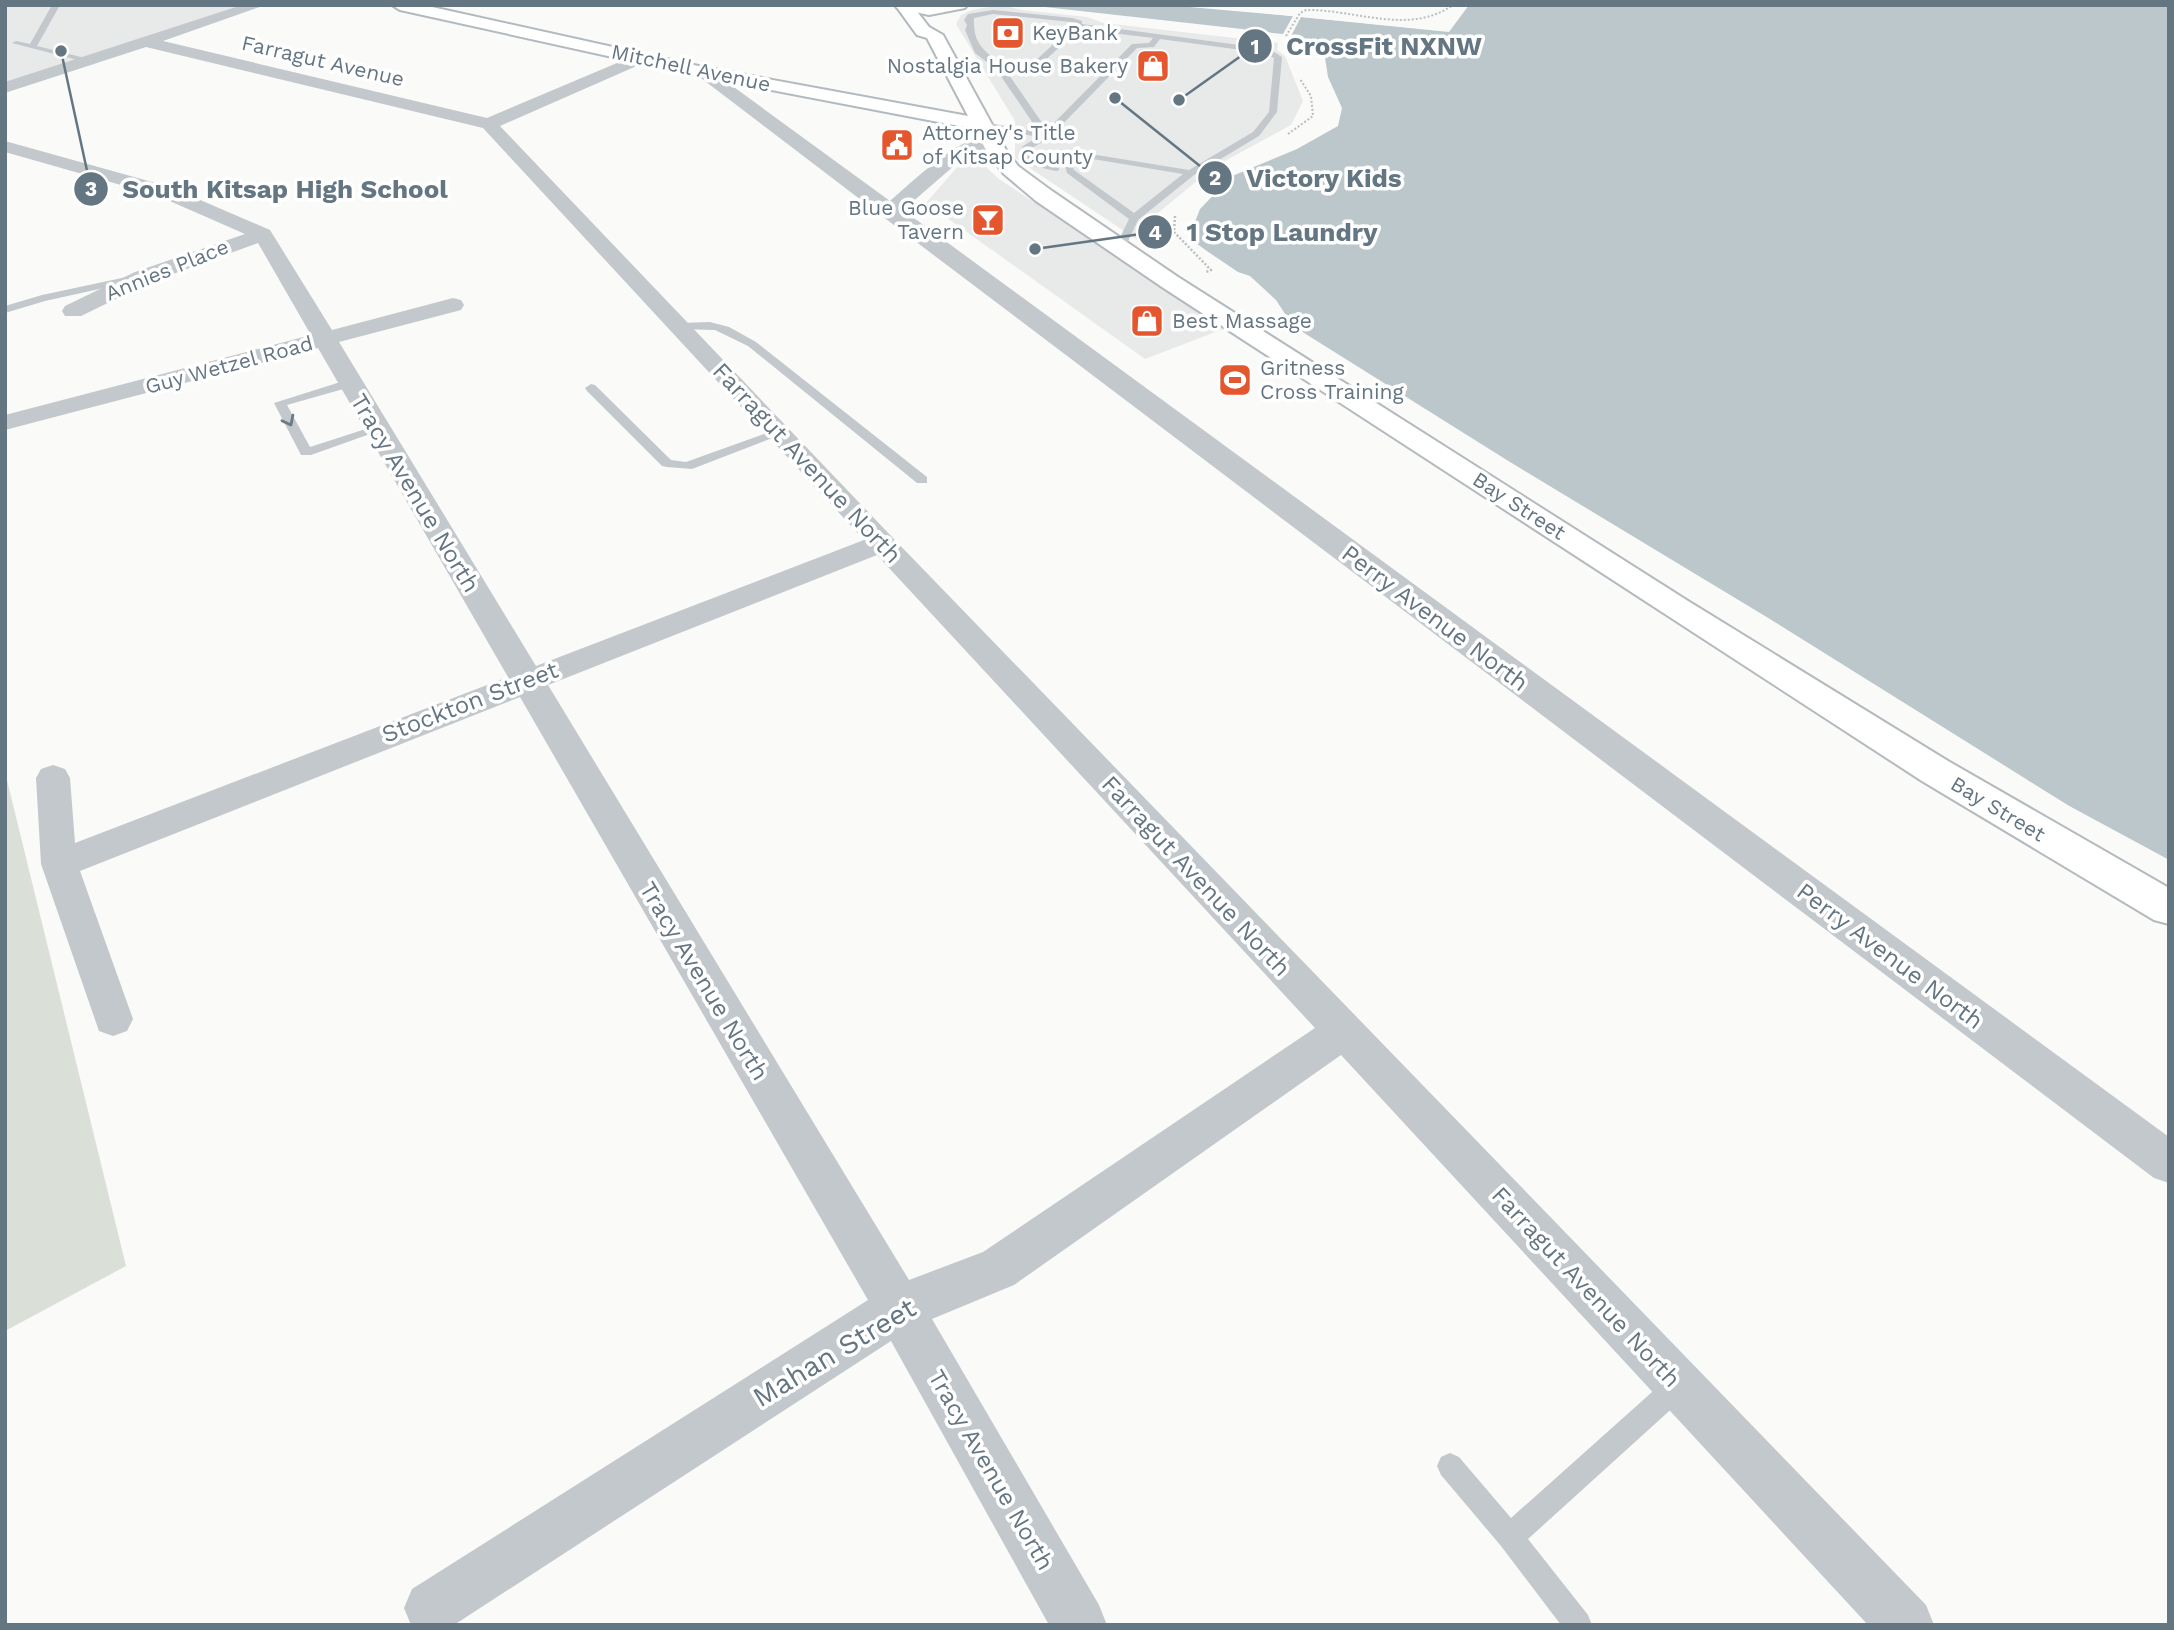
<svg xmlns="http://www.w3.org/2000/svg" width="2174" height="1630" font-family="'Work Sans',sans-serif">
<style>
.built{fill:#e8e9e9}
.green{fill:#dadfd7}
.water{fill:#bbc7cb}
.pier{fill:#fafaf8}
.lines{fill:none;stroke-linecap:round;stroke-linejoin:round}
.secondary-casing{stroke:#b3babf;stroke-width:4}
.primary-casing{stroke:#b5babe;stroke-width:4}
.path-far1{stroke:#bbbfc2;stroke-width:2;stroke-dasharray:2 2;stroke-linecap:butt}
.path{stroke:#bbbfc2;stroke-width:2.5;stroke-dasharray:2 2;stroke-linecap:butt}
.lane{fill:#c3c8cc;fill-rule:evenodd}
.street{fill:#c3c8cc;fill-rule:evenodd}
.secondary{fill:#fff;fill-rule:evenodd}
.primary{fill:#fff;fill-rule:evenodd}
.oneway{stroke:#6a7a87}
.labels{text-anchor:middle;stroke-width:7;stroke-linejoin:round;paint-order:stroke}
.far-poi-label{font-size:21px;fill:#657683;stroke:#fff;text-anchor:start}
.far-street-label{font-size:21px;fill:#657683;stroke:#fff}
.street-label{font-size:24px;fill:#657683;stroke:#fff}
.near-street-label{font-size:28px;fill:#657683;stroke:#fff}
.leader{fill:none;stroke:#657683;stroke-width:2.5}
.callout-dot{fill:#657683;stroke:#fff;stroke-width:2.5}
.mark-label{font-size:21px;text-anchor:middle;font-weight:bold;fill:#fff}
.callout-label{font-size:26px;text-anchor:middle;font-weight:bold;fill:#657683;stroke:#fff;stroke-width:7;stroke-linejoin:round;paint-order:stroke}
</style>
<rect width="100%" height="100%" fill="#fafaf8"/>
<!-- built -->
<g class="built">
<path d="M5 5H258L5 88Z"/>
<path d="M1000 5 1022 10 1087 17 1104 23 1278 43 1277 50 1285 56 1303 101 1291 125 1214 167 1153 217 1142 243 1015 158V121L956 24 961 15 972 10Z"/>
<path d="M965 158H976L999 179 1226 328 1145 359 926 203Z"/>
</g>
<!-- green -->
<path class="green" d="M5 772 126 1266 5 1331Z"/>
<!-- water -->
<path class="water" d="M1027 5H1178L1446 31 1465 5H2169V860L2069 806 1768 618 1404 399 1291 327 1277 306 1196 243 1193 227 1200 209 1230 178 1248 164 1329 125 1333 107 1312 52 1298 41 1242 29Z"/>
<!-- pier -->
<g class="pier">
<path d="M1167 5 1286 12 1441 29 1461 5H1469L1449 32 1301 17 1291 36 1324 51 1328 77 1342 108 1338 126 1297 149 1225 179 1258 156 1326 123 1329 107 1315 79 1309 54 1289 40 1179 23 1283 34 1293 16Z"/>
<path d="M1192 241 1238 272 1250 276 1276 300 1293 326 1510 462 1768 618 2069 806 2169 860V863L2067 809 1767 621 1402 402 1289 330 1274 309 1205 255Z"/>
</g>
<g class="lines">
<defs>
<path id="secondary" d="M392 5H423L703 67 968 116 927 38 917 35 896 6 912 5 929 27 943 35 1006 150 1018 166 1052 191 1178 277 1688 601 1948 761 2169 888V924L2154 920 1922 781 1162 287 1036 201 1004 174 987 152 975 129 703 77 400 10Z"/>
<path id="primary" d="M895 5H967L965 8 929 15 897 8Z"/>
</defs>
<!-- secondary casing -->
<use href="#secondary" class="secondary-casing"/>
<!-- primary casing -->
<use href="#primary" class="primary-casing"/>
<!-- path-far1 -->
<g class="path-far1">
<path d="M1286 36 1300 13 1306 10C1355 9 1409 36 1453 5"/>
<path d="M1288 134 1313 116 1311 96 1300 79"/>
</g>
<!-- path -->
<path class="path" d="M1175 216 1174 232 1211 270 1206 272"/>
<!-- lane -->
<g class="lane">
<path d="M52 5H60L37 46 89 59V63L12 43 16 41 30 44Z"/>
<path d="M749 5H762L758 7Z"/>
<path d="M993 10 1072 18 1082 21V24L1269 49 1282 57 1277 112 1259 136 1194 175 1138 220 1124 250H1116L1115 248 1129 219 1067 173 1060 149 1189 170 1253 132 1269 112 1274 58 1264 53 1160 39 1154 47 1137 48 1051 136 1053 141 1046 140 1030 149 1039 162 1059 166V170L1056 171 1033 166 1020 152 1023 146 1038 137 979 125 983 122 1039 132 996 69 975 53 965 30 967 25 964 20 968 14ZM993 14 1071 22 1075 24 1033 63 1001 64C981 49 973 41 974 18ZM1079 29 1153 38 1149 43 1132 44 1047 130 1005 69 1038 67ZM1069 155 1183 174 1134 213 1074 170Z"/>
<path d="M136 275 140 276V280L45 301 5 313V306L42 295Z"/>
<path d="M710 322 729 327 756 342 927 477V483H917L748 346 715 330 679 329 673 326 679 323Z"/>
<path d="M350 379 354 380V386L287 405 310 447 378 425 384 429 311 455H301L274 403Z"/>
<path d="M591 384 595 385 671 460 686 462 775 430 779 429 785 433 692 469 667 467 662 466 587 391 585 388Z"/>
<path d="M1679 1373 1688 1376 1691 1385 1688 1394 1528 1539 1588 1615 1592 1625H1561L1501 1546 1441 1475 1437 1466 1441 1457 1450 1453 1459 1457 1511 1518 1670 1376Z"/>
</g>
<!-- street -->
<g class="street">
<path d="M242 5H265L163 41 487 118 636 55H648L650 58 648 61 500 126 892 537 1926 1605 1934 1625H1868L1341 1055 1014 1285 932 1319 1099 1605 1107 1625H1049L891 1341 454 1625H411L404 1608 412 1589 868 1300 520 697 80 871 133 1019 127 1031 113 1036 99 1031 41 864 36 778 41 769 53 765 65 769 70 778 75 843 508 677 318 348 5 430V415L311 335 258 243 151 282 81 316H65L62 311 65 306 135 272 245 234 156 195 5 152V141L170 187 270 230 332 330 453 298 461 300 464 305 461 310 339 342 536 666 864 540 483 128 146 47 5 93V82ZM877 555 1315 1028 983 1252 909 1280 548 685Z"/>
<path d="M703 67 709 69 890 201C912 182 967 128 997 136L1000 140 997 144 955 165 903 210 2169 1137V1183L2154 1178 882 216 697 75 695 72 697 69Z"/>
</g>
<!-- secondary -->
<use href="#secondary" class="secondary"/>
<!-- primary -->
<use href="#primary" class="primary"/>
</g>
<!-- one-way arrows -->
<defs><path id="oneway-chevron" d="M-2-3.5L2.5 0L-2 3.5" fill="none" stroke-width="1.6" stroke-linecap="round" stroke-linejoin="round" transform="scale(1.75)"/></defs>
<use class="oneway" href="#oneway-chevron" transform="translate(289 421) rotate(63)"/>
<!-- icons -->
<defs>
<symbol id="bank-square" viewBox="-11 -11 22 22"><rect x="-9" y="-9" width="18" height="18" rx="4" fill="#e4572e" stroke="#fff"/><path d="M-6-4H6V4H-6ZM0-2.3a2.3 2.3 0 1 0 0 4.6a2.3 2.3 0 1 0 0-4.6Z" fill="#fff"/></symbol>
<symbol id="shop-square" viewBox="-11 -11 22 22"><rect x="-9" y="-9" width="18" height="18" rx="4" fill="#e4572e" stroke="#fff"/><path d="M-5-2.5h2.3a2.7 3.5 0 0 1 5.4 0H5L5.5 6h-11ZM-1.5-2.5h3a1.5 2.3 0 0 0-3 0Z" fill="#fff"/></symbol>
<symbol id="civic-square" viewBox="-11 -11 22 22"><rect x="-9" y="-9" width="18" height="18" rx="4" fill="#e4572e" stroke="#fff"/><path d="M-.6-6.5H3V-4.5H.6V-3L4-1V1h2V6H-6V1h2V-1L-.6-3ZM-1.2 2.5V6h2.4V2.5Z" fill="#fff"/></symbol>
<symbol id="bar-square" viewBox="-11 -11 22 22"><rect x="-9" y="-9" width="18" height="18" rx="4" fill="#e4572e" stroke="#fff"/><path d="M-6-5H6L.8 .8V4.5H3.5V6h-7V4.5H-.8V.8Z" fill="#fff"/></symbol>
<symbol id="stadium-square" viewBox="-11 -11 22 22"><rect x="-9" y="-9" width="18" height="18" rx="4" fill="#e4572e" stroke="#fff"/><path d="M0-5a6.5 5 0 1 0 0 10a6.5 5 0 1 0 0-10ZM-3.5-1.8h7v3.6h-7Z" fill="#fff"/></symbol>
</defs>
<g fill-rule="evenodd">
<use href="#bank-square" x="989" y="14" width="38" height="38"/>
<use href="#shop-square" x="1134" y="47" width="38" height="38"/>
<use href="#civic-square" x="878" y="126" width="38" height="38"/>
<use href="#bar-square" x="969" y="201" width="38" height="38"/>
<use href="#shop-square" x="1128" y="302" width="38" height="38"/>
<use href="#stadium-square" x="1216" y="361" width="38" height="38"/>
</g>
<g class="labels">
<!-- far-poi labels -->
<g class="far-poi-label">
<text x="1032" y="40">KeyBank</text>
<text x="1128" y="73" text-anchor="end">Nostalgia House Bakery</text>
<text x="922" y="140">Attorney's Title<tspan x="922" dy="24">of Kitsap County</tspan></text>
<text x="964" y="215" text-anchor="end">Blue Goose<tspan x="964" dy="24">Tavern</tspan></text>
<text x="1172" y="328">Best Massage</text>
<text x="1260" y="375">Gritness<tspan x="1260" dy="24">Cross Training</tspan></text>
</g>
<!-- far-street labels -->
<g class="far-street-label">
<text transform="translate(323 61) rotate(13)" y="7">Farragut Avenue</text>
<text transform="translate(691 68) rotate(12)" y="7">Mitchell Avenue</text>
<text transform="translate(167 270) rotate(-22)" y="7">Annies Place</text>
<text transform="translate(229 365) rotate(-15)" y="7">Guy Wetzel Road</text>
<text transform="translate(1519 506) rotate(33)" y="7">Bay Street</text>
<text transform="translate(1998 809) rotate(31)" y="7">Bay Street</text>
</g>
<!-- street labels -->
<g class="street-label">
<text transform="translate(807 463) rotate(47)" y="8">Farragut Avenue North</text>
<text transform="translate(415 493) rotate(59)" y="8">Tracy Avenue North</text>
<text transform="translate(1435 618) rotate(37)" y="8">Perry Avenue North</text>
<text transform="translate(470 702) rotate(-21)" y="8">Stockton Street</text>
<text transform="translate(1196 876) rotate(47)" y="8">Farragut Avenue North</text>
<text transform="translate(1890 956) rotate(37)" y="8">Perry Avenue North</text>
<text transform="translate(704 981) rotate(59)" y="8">Tracy Avenue North</text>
<text transform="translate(1586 1287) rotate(47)" y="8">Farragut Avenue North</text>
<text transform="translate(991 1470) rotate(60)" y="8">Tracy Avenue North</text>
</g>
<!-- near-street labels -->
<g class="near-street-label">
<text transform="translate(834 1352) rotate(-31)" y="10">Mahan Street</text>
</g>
</g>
<!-- callouts -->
<path class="leader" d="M1179 100L1255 46M1115 98L1215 178M61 51L91 189M1035 249L1155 232"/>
<g class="callout-dot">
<circle cx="1179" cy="100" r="7"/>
<circle cx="1115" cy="98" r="7"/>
<circle cx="61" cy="51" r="7"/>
<circle cx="1035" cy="249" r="7"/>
<circle cx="1255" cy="46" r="18"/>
<circle cx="1215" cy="178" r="18"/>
<circle cx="91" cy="189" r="18"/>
<circle cx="1155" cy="232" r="18"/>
</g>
<g class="mark-label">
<text x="1255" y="54">1</text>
<text x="1215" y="185">2</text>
<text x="91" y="196">3</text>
<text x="1155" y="240">4</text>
</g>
<g class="callout-label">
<text x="1384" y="55">CrossFit NXNW</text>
<text x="1324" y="187">Victory Kids</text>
<text x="285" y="198">South Kitsap High School</text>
<text x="1282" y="241">1 Stop Laundry</text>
</g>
<!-- border -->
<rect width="2174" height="1630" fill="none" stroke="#657683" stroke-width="14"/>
</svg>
